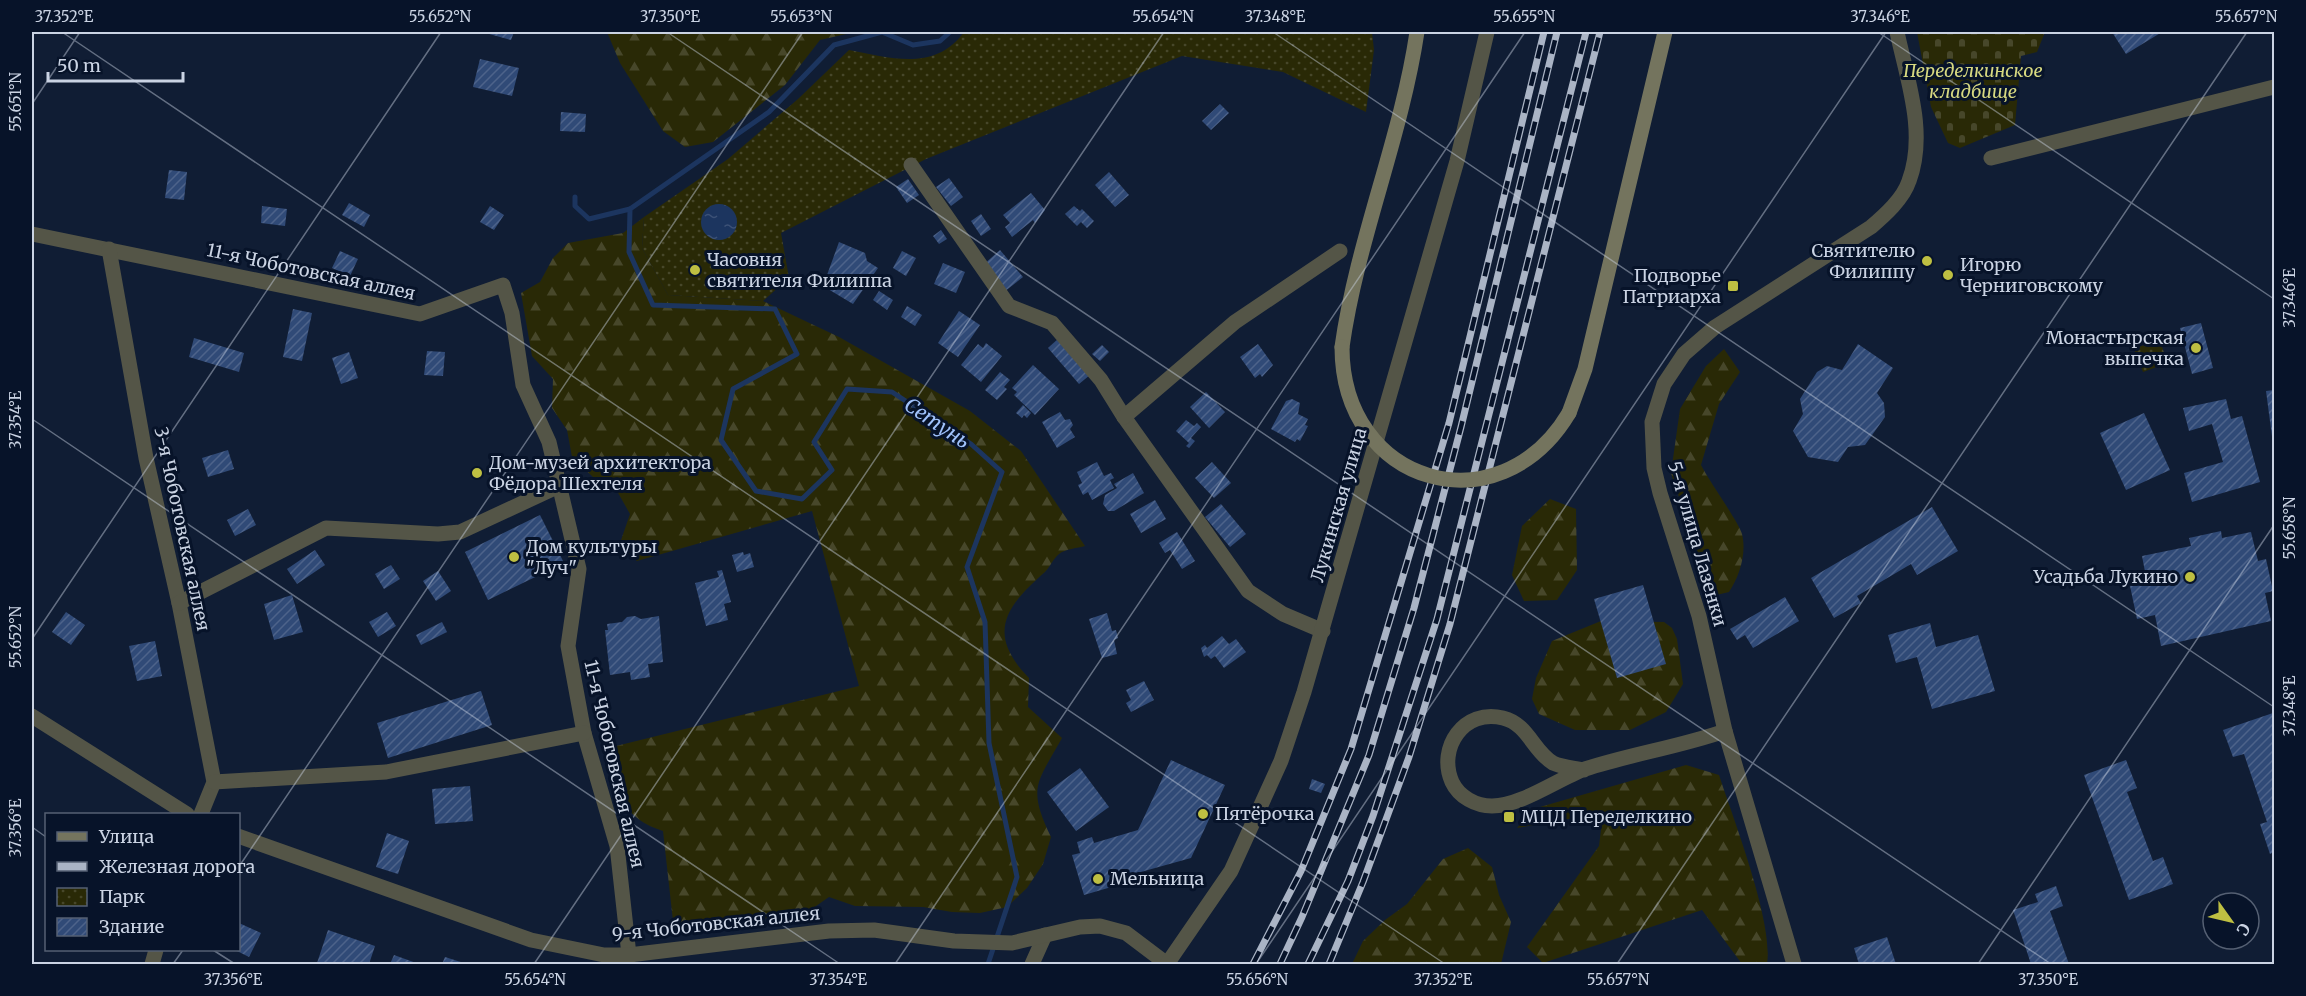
<svg xmlns="http://www.w3.org/2000/svg" width="2306" height="996" font-family="Merriweather,serif">
<style>
.forest{fill:url(#forest-firs)}
.cemetery{fill:url(#cemetery-stones)}
.park{fill:url(#park-dots)}
.water{fill:url(#water-ripples)}
.lines{fill:none;stroke-linecap:round;stroke-linejoin:round}
.stream{stroke:#1c355f;stroke-width:5}
.building{fill:url(#building-hatch)}
.minor{stroke:#545547;stroke-width:15}
.tertiary{stroke:#545547;stroke-width:15}
.secondary{stroke:#74745e;stroke-width:15}
.rail-casing{stroke:#aab4c5;stroke-width:7}
.rail{stroke:#071329;stroke-width:4.5;stroke-dasharray:14;stroke-linecap:butt}
.secondary-bridge{stroke:#74745e;stroke-width:15}
.ticks{fill:none;stroke:#cad3e3;stroke-width:1.5;stroke-opacity:0.45}
.poi-dot{fill:#bebf42;stroke:#071329;stroke-width:2}
.labels{text-anchor:middle;stroke-width:6;stroke-linejoin:round;paint-order:stroke}
.park-label{font-size:18px;font-style:italic;fill:#d7d981;stroke:#071329}
.poi-label{font-size:18px;fill:#cad3e3;stroke:#071329;text-anchor:start}
.street-label{font-size:18px;fill:#cad3e3;stroke:#071329}
.water-label{font-size:20px;font-style:italic;fill:#a0c2fb;stroke:#071329}
.neatline{fill:none;stroke:#cad3e3;stroke-width:2}
.ticks-label{font-size:15px;text-anchor:middle;fill:#cad3e3}
</style>
<defs>
<pattern id="forest-firs" width="22" height="20" patternUnits="userSpaceOnUse" patternTransform="scale(1.5)"><rect width="22" height="20" fill="#292906"/><path d="M5 1l3.5 6h-7zM16 11l3.5 6h-7z" fill="#47472a"/></pattern>
<pattern id="cemetery-stones" width="16" height="16" patternUnits="userSpaceOnUse" patternTransform="scale(1.5)"><rect width="16" height="16" fill="#292906"/><path d="M2 7V4a2 2 0 0 1 4 0v3zM10 15v-3a2 2 0 0 1 4 0v3z" fill="#47472a"/></pattern>
<pattern id="park-dots" width="8" height="8" patternUnits="userSpaceOnUse" patternTransform="scale(1.5)"><rect width="8" height="8" fill="#292906"/><path d="M2 2h.1M6 6h.1" fill="none" stroke="#47472a" stroke-width="1.8" stroke-linecap="round"/></pattern>
<pattern id="water-ripples" width="26" height="14" patternUnits="userSpaceOnUse" patternTransform="scale(1.5)"><rect width="26" height="14" fill="#1c355f"/><path d="M2 4q2-2 4 0t4 0M15 11q2-2 4 0t4 0" fill="none" stroke="#3c5176"/></pattern>
<pattern id="building-hatch" width="6" height="6" patternUnits="userSpaceOnUse" patternTransform="scale(1.5)"><rect width="6" height="6" fill="#304a77"/><path d="M-1 1l2-2M0 6l6-6M5 7l2-2" fill="none" stroke="#4d638a"/></pattern>
</defs>
<rect width="100%" height="100%" fill="#101d34"/>
<!-- forest -->
<g class="forest">
<path d="M607 32H855L820 40 785 85 713 142 685 147 663 131 620 63Z"/>
<path d="M644 217 642 248 668 295 763 301 839 337 970 411 1021 451 1085 546C1078 548 1065 549 1059 554 1053 559 1050 567 1045 572 1005 607 986 634 1029 678L1028 707 1062 738C1037 783 1027 787 1051 837L1043 864 1027 888 1007 907 980 913 952 912 923 907 855 906 829 897 806 913 674 930 663 831C619 817 615 789 612 747L859 686 812 511 637 561 619 546 630 514 617 491 593 477 572 457 567 430 552 408 553 379 532 356 521 293 540 282 553 258 568 243 623 233Z"/>
<path d="M1724 349 1740 372 1719 404 1701 465C1709 481 1738 521 1742 534 1747 554 1739 577 1729 592L1712 596 1671 473 1680 409 1706 366Z"/>
<path d="M1550 499 1576 509 1577 570 1557 600 1524 601 1512 575 1522 526Z"/>
<path d="M1601 621 1664 622 1672 628 1677 639 1683 684 1666 712 1630 730H1575L1539 714 1532 699 1536 678 1552 641Z"/>
<path d="M1686 765 1719 775C1733 818 1774 923 1767 964H1742L1702 910 1543 963 1527 947 1599 846 1603 813 1517 828 1533 809Z"/>
<path d="M1468 848 1492 867 1499 895 1511 922 1501 964H1352L1363 941 1385 920 1407 904 1443 859Z"/>
</g>
<!-- cemetery -->
<path class="cemetery" d="M1917 32H2045L2037 52 2021 56 2015 125 1960 148 1948 143 1931 107Z"/>
<!-- park -->
<g class="park">
<path d="M964 32H1372L1374 50 1366 112 1283 72 1182 56 926 159 781 233 789 278 763 301 668 295 642 248 644 217 728 159 798 99 849 50C891 58 935 72 964 32Z"/>
<path d="M2159 339 2168 363 2143 372 2134 349Z"/>
</g>
<!-- water -->
<circle class="water" cx="719" cy="222" r="18"/>
<g class="lines">
<!-- stream -->
<g class="stream">
<path d="M950 32 940 41 913 45 882 32 834 45 769 112 630 209 629 252 653 305 775 309 797 354 733 389 721 440 756 491 802 499 832 470 814 442 847 389 892 392 971 444 1002 472 967 567 985 622 989 743 1017 877 988 964"/>
<path d="M575 197V206L589 219 630 209"/>
</g>
</g>
<!-- building -->
<g class="building">
<path d="M482 32H514L511 40Z"/>
<path d="M2112 32H2162L2126 54Z"/>
<path d="M480 59 519 68 512 96 473 87Z"/>
<path d="M1220 104 1229 113 1211 130 1202 121Z"/>
<path d="M561 112 586 114 585 132 560 131Z"/>
<path d="M169 170 187 172 184 200 165 198Z"/>
<path d="M1109 172 1129 195 1115 207 1095 185Z"/>
<path d="M949 178 963 197 951 206 936 187Z"/>
<path d="M908 179 919 195 907 203 896 187Z"/>
<path d="M1031 193 1045 210 1035 223 1033 220 1012 237 1005 227 1010 223 1003 215Z"/>
<path d="M349 203 370 215 364 227 342 215Z"/>
<path d="M262 206 287 209 285 226 261 223Z"/>
<path d="M490 206 504 215 494 230 480 222Z"/>
<path d="M1074 206 1080 211 1082 209 1094 221 1087 228 1081 222 1077 226 1065 214Z"/>
<path d="M981 214 991 229 981 236 971 221Z"/>
<path d="M941 230 947 239 939 244 933 236Z"/>
<path d="M839 242 865 253 867 261 878 268 853 304 823 286Z"/>
<path d="M1000 250 1023 277 1004 292 982 266Z"/>
<path d="M340 251 358 259 350 276 332 268Z"/>
<path d="M902 251 916 258 906 276 893 268Z"/>
<path d="M943 263 965 272 956 293 934 284Z"/>
<path d="M879 291 893 300 887 310 873 300Z"/>
<path d="M907 306 922 315 915 326 901 317Z"/>
<path d="M293 309 312 313 302 361 283 357Z"/>
<path d="M959 311 980 325 958 357 938 343Z"/>
<path d="M2201 323 2213 368 2192 374 2180 328Z"/>
<path d="M194 338 244 353 239 372 189 357Z"/>
<path d="M1059 338 1090 375 1079 384 1048 348Z"/>
<path d="M986 343 1002 356 981 382 961 365 978 344 983 348Z"/>
<path d="M1258 344 1273 365 1262 377 1260 374 1255 378 1240 357Z"/>
<path d="M1858 344 1893 368 1877 393 1884 403 1885 417 1865 445 1848 447 1838 462 1808 457 1793 431 1803 414 1800 399 1817 372 1827 366 1842 370Z"/>
<path d="M1102 345 1109 352 1100 361 1092 354Z"/>
<path d="M427 351 445 352 443 376 424 375Z"/>
<path d="M349 352 358 378 341 384 332 358Z"/>
<path d="M1033 365 1059 389 1035 415 1014 395 1017 392 1012 388Z"/>
<path d="M1000 372 1010 380 1004 387 1007 389 997 400 985 390Z"/>
<path d="M2274 390V444H2273L2266 391Z"/>
<path d="M1206 392 1225 412 1209 428 1190 407Z"/>
<path d="M1292 399 1300 403 1298 414 1308 419 1305 425 1308 426 1300 441 1297 439 1295 442 1271 429 1286 401Z"/>
<path d="M2226 399 2231 419 2242 416 2260 482 2192 502 2184 473 2223 462 2212 424 2189 431 2183 408Z"/>
<path d="M1023 405 1031 413 1027 418 1024 415 1022 418 1016 413Z"/>
<path d="M1060 412 1065 420 1070 419 1073 425 1070 429 1075 437 1057 448 1042 422Z"/>
<path d="M2144 413 2170 470 2126 490 2100 433Z"/>
<path d="M1186 420 1194 426 1197 423 1201 427 1191 438 1195 441 1189 448 1186 446 1189 443 1176 431Z"/>
<path d="M228 450 234 469 208 477 202 458Z"/>
<path d="M1097 462 1104 476 1111 473 1114 478 1110 480 1114 488 1092 500 1088 492 1083 495 1078 485 1082 483 1077 472Z"/>
<path d="M1212 462 1231 483 1214 498 1195 478Z"/>
<path d="M1133 473 1144 493 1114 511H1108L1103 504 1105 495 1117 488 1114 484Z"/>
<path d="M1155 500 1166 519 1141 533 1130 514Z"/>
<path d="M1221 504 1246 534 1230 547 1205 517Z"/>
<path d="M1932 507 1958 551 1917 575 1911 564 1857 596 1861 603 1834 618 1811 578Z"/>
<path d="M248 509 256 525 235 536 227 520Z"/>
<path d="M540 515 564 563 488 600 465 552Z"/>
<path d="M2221 531 2222 538 2251 532 2258 561 2266 559 2273 591 2265 593 2271 621 2161 646 2155 615 2137 619 2130 586 2147 582 2142 556 2191 546 2189 538Z"/>
<path d="M1177 532 1195 561 1182 569 1170 550 1165 553 1159 543Z"/>
<path d="M315 550 325 565 297 584 287 569Z"/>
<path d="M743 552 744 555 750 553 754 567 737 572 732 555Z"/>
<path d="M391 565 400 579 384 589 375 574Z"/>
<path d="M722 570 731 602 724 604 728 620 706 626 695 583 719 577 717 571Z"/>
<path d="M438 571 451 591 436 601 423 581Z"/>
<path d="M1643 585 1666 664 1617 678 1594 599Z"/>
<path d="M292 595 303 632 274 640 264 604Z"/>
<path d="M1785 597 1799 621 1753 648 1745 635 1737 640 1730 629Z"/>
<path d="M66 612 85 625 71 645 52 632Z"/>
<path d="M387 612 396 626 378 637 369 622Z"/>
<path d="M1107 613 1112 631 1116 630 1118 638 1114 640 1117 654 1102 658 1089 619Z"/>
<path d="M635 616 641 619 659 616 663 662 648 664 650 677 631 680 630 672 610 675 605 630H608L607 624 622 622 627 617Z"/>
<path d="M442 622 447 632 421 645 416 635Z"/>
<path d="M1930 623 1936 647 1978 635 1995 691 1932 709 1917 657 1896 663 1888 635Z"/>
<path d="M1222 636 1229 644 1236 639 1246 652 1224 668 1215 656 1211 659 1207 655 1204 657 1201 648 1205 645 1207 648Z"/>
<path d="M155 641 162 676 137 681 129 646Z"/>
<path d="M1144 681 1154 700 1131 712 1126 703 1131 700 1126 690Z"/>
<path d="M481 691 492 725 388 758 377 723Z"/>
<path d="M2273 713 2274 852 2270 854 2260 824 2267 822 2244 754 2233 757 2223 730Z"/>
<path d="M1171 760 1225 785 1191 858 1130 875 1132 881 1084 895 1072 855 1080 853 1077 842 1092 837 1094 843 1138 830Z"/>
<path d="M2126 760 2137 788 2127 792 2153 861 2163 857 2173 884 2129 900 2084 775Z"/>
<path d="M1080 768 1109 807 1076 831 1047 792Z"/>
<path d="M1312 779 1325 784 1321 793 1309 789Z"/>
<path d="M470 786 473 821 435 824 432 789Z"/>
<path d="M387 833 409 841 398 874 376 867Z"/>
<path d="M2056 886 2063 906 2050 911 2069 964H2031L2013 910 2038 902 2035 894Z"/>
<path d="M239 923 261 933 249 957 235 950H238Z"/>
<path d="M328 930 375 946 369 964 317 963Z"/>
<path d="M1887 937 1896 964H1859L1854 948Z"/>
<path d="M394 955 419 964H390Z"/>
<path d="M445 957 467 964H442Z"/>
</g>
<g class="lines">
<!-- minor -->
<g class="minor">
<path d="M1991 158 2274 87"/>
<path d="M911 165 1009 306 1052 323 1101 380 1124 417 1248 591 1283 614 1323 631"/>
<path d="M32 234 420 314 503 285 512 313 523 385 549 442 579 569 568 646 584 733 617 846 629 955 626 964"/>
<path d="M109 249 146 458 179 603 214 782 201 814"/>
<path d="M1124 417 1235 322 1340 251"/>
<path d="M179 603 326 528 438 534 460 532 559 486"/>
<path d="M1584 770C1575 768 1561 767 1553 763 1533 751 1528 724 1503 718 1464 708 1437 748 1452 782 1459 797 1476 806 1492 806 1521 806 1558 779 1585 769 1631 754 1679 747 1725 731"/>
<path d="M214 782 386 772 584 733"/>
<path d="M152 964 156 950"/>
<path d="M1032 964 1045 935"/>
<path d="M1794 964 1725 731 1699 616 1660 493 1654 468 1652 422 1664 384 1684 354 1715 327 1871 227C1885 215 1903 199 1909 181 1927 133 1907 79 1897 32"/>
</g>
<!-- tertiary -->
<g class="tertiary">
<path d="M32 716 187 814"/>
<path d="M238 836 531 940 604 955H629L829 931 874 930 954 941 1012 943 1080 927 1100 926 1126 933 1167 964"/>
<path d="M1167 964 1231 871 1281 761 1304 692 1457 161 1487 32"/>
</g>
<!-- secondary -->
<g class="secondary">
<path d="M1342 347C1357 240 1401 139 1417 32"/>
<path d="M1569 413 1585 369 1665 32"/>
</g>
<defs>
<g id="rail">
<path d="M1253 964 1301 871 1351 749 1449 423 1544 32"/>
<path d="M1280 964 1302 917 1369 755 1414 608 1461 427 1557 32"/>
<path d="M1308 964 1348 881 1373 816 1437 619 1586 32"/>
<path d="M1329 964 1363 882 1409 757 1450 624 1600 32"/>
</g>
</defs>
<!-- rail casing -->
<use href="#rail" class="rail-casing"/>
<!-- rail -->
<use href="#rail" class="rail"/>
<!-- secondary-bridge -->
<path class="secondary-bridge" d="M1342 347C1342 485 1499 530 1569 413"/>
</g>
<!-- ticks -->
<path class="ticks" d="M62 32 1445 964M667 32 2051 964M1273 32 2274 707M1878 32 2274 299M32 104 80 32M32 419 840 964M32 639 441 32M32 827 46 837M238 868 803 32M213 950 235 964M173 964 183 950M534 964 1164 32M895 964 1525 32M1256 964 1886 32M1617 964 2247 32M1978 964 2274 525"/>
<!-- markers -->
<g class="poi-dot">
<circle cx="1927" cy="261" r="6"/>
<circle cx="695" cy="270" r="6"/>
<circle cx="1948" cy="275" r="6"/>
<rect x="1727" y="280" width="12" height="12" rx="3"/>
<circle cx="2196" cy="348" r="6"/>
<circle cx="477" cy="473" r="6"/>
<circle cx="514" cy="557" r="6"/>
<circle cx="2190" cy="577" r="6"/>
<circle cx="1203" cy="814" r="6"/>
<rect x="1503" y="811" width="12" height="12" rx="3"/>
<circle cx="1098" cy="879" r="6"/>
</g>
<g class="labels">
<!-- park labels -->
<g class="park-label">
<text x="1973" y="77">Переделкинское<tspan x="1973" dy="21">кладбище</tspan></text>
</g>
<!-- poi labels -->
<g class="poi-label">
<text x="1915" y="257" text-anchor="end">Святителю<tspan x="1915" dy="21">Филиппу</tspan></text>
<text x="707" y="266">Часовня<tspan x="707" dy="21">святителя Филиппа</tspan></text>
<text x="1960" y="271">Игорю<tspan x="1960" dy="21">Черниговскому</tspan></text>
<text x="1721" y="282" text-anchor="end">Подворье<tspan x="1721" dy="21">Патриарха</tspan></text>
<text x="2184" y="344" text-anchor="end">Монастырская<tspan x="2184" dy="21">выпечка</tspan></text>
<text x="489" y="469">Дом-музей архитектора<tspan x="489" dy="21">Фёдора Шехтеля</tspan></text>
<text x="526" y="553">Дом культуры<tspan x="526" dy="21">"Луч"</tspan></text>
<text x="2178" y="583" text-anchor="end">Усадьба Лукино</text>
<text x="1215" y="820">Пятёрочка</text>
<text x="1521" y="823">МЦД Переделкино</text>
<text x="1110" y="885">Мельница</text>
</g>
<!-- street labels -->
<g class="street-label">
<text transform="translate(311 272) rotate(12)" y="6">11-я Чоботовская аллея</text>
<text transform="translate(1339 505) rotate(-74)" y="6">Лукинская улица</text>
<text transform="translate(182 529) rotate(78)" y="6">3-я Чоботовская аллея</text>
<text transform="translate(1697 544) rotate(74)" y="6">5-я улица Лазенки</text>
<text transform="translate(614 764) rotate(77)" y="6">11-я Чоботовская аллея</text>
<text transform="translate(716 924) rotate(-6)" y="6">9-я Чоботовская аллея</text>
</g>
<!-- water labels -->
<g class="water-label">
<text transform="translate(937 423) rotate(34)" y="7">Сетунь</text>
</g>
</g>
<!-- border -->
<rect width="2306" height="996" fill="none" stroke="#071329" stroke-width="66"/>
<!-- legend -->
<rect x="45" y="813" width="195" height="138" fill="#071329" stroke="#556073" stroke-width="1.5"/>
<rect x="57" y="832" width="30" height="9" fill="#74745e" stroke="#556073" stroke-width="1.5"/>
<text x="99" y="843" font-size="18" fill="#cad3e3">Улица</text>
<rect x="57" y="862" width="30" height="9" fill="#aab4c5" stroke="#556073" stroke-width="1.5"/>
<text x="99" y="873" font-size="18" fill="#cad3e3">Железная дорога</text>
<rect x="57" y="888" width="30" height="18" fill="url(#park-dots)" stroke="#556073" stroke-width="1.5"/>
<text x="99" y="903" font-size="18" fill="#cad3e3">Парк</text>
<rect x="57" y="918" width="30" height="18" fill="url(#building-hatch)" stroke="#556073" stroke-width="1.5"/>
<text x="99" y="933" font-size="18" fill="#cad3e3">Здание</text>
<!-- north arrow -->
<g transform="translate(2231 921) rotate(124)"><circle r="28" fill="#071329" stroke="#556073" stroke-width="1.5"/>
<path d="M0-4.5L10 22L0 15L-10 22Z" fill="#bebf42"/>
<text y="-9" font-size="16" font-weight="bold" text-anchor="middle" fill="#cad3e3">С</text>
</g>
<!-- scale -->
<path d="M48 72v9h135v-9" fill="none" stroke="#cad3e3" stroke-width="3"/>
<text x="57" y="72" font-size="18" fill="#cad3e3" stroke="#071329" stroke-width="4.5" paint-order="stroke">50 m</text>
<rect x="33" y="33" width="2240" height="930" class="neatline"/>
<g class="ticks-label">
<text x="64" y="22">37.352°E</text>
<text x="440" y="22">55.652°N</text>
<text x="670" y="22">37.350°E</text>
<text x="801" y="22">55.653°N</text>
<text x="1163" y="22">55.654°N</text>
<text x="1275" y="22">37.348°E</text>
<text x="1524" y="22">55.655°N</text>
<text x="1880" y="22">37.346°E</text>
<text x="2246" y="22">55.657°N</text>
<text transform="translate(16 102) rotate(-90)" y="5">55.651°N</text>
<text transform="translate(2290 298) rotate(-90)" y="5">37.346°E</text>
<text transform="translate(16 420) rotate(-90)" y="5">37.354°E</text>
<text transform="translate(2290 528) rotate(-90)" y="5">55.658°N</text>
<text transform="translate(16 637) rotate(-90)" y="5">55.652°N</text>
<text transform="translate(2290 706) rotate(-90)" y="5">37.348°E</text>
<text transform="translate(16 828) rotate(-90)" y="5">37.356°E</text>
<text x="233" y="985">37.356°E</text>
<text x="535" y="985">55.654°N</text>
<text x="838" y="985">37.354°E</text>
<text x="1257" y="985">55.656°N</text>
<text x="1443" y="985">37.352°E</text>
<text x="1618" y="985">55.657°N</text>
<text x="2048" y="985">37.350°E</text>
</g>
</svg>
